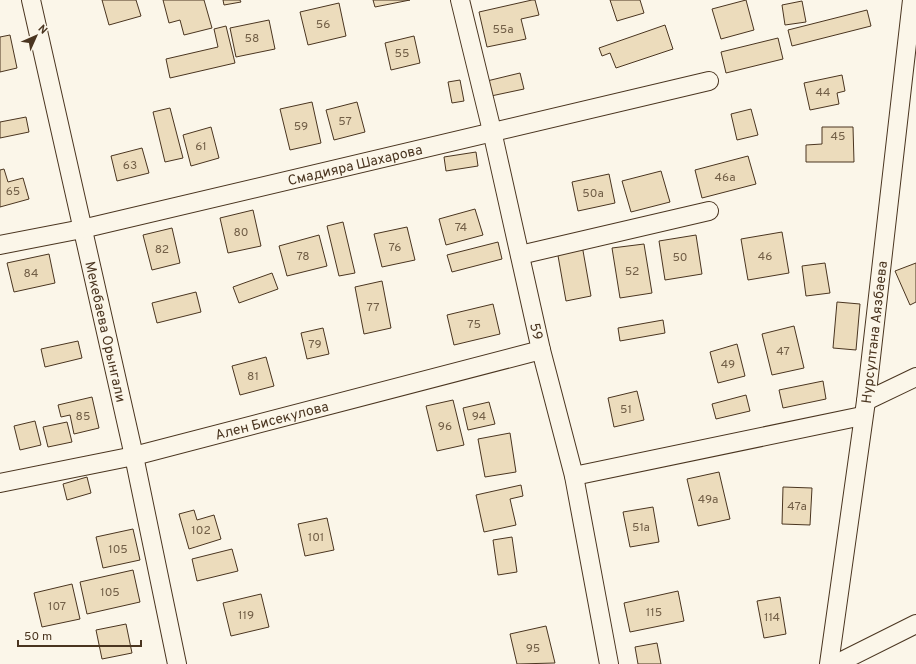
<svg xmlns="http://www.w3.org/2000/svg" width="916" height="664" font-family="Overpass,sans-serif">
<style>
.building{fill:#ecdcbc;stroke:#4a3520}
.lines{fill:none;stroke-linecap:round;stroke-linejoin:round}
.minor-casing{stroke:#4a3520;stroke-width:20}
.minor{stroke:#fbf6e9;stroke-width:18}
.labels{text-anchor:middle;stroke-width:3;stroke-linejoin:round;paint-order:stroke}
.number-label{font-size:12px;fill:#725f47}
.street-label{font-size:14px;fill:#4a3520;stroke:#fbf6e9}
</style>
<rect width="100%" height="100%" fill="#fbf6e9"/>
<!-- building -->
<g class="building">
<path d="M102 0H136L141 16 109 25Z"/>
<path d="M163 0H204L212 28 184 35 180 20 169 23Z"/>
<path d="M223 0H240L241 2 224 5Z"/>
<path d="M373 0H410L375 7Z"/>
<path d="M532 0H535L539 15 521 19 526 39 487 47 479 12Z"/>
<path d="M610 0H640L644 13 617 21Z"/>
<path d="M746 0 754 30 721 39 712 9Z"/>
<path d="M802 1 806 22 785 25 782 5Z"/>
<path d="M339 3 346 36 308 45 300 12Z"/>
<path d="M867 10 871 26 792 46 788 30Z"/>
<path d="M269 20 275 49 236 57 230 28Z"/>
<path d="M665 25 673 49 616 68 610 53 602 56 599 48Z"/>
<path d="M226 26 235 63 170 78 166 59 218 47 214 29Z"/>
<path d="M10 35 17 68 0 72V37Z"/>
<path d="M414 36 420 63 391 70 385 43Z"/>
<path d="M778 38 783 59 726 73 721 52Z"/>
<path d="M520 73 524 89 491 96 487 81Z"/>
<path d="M842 75 845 91 837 93 839 104 810 110 804 83Z"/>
<path d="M460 80 464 101 452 103 448 82Z"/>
<path d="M312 102 321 143 290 150 280 109Z"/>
<path d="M357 102 365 132 334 140 326 110Z"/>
<path d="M170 108 183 158 165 162 153 112Z"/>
<path d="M751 109 758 135 737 140 731 114Z"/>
<path d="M26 117 29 132 0 138V122Z"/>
<path d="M211 127 219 158 191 166 183 135Z"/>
<path d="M822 127H853L854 162H806V145L822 144Z"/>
<path d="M142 148 149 173 117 181 111 156Z"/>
<path d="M476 152 478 166 446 171 444 157Z"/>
<path d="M748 156 756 184 702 198 695 170Z"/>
<path d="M4 169 8 182 23 178 29 199 0 207V170Z"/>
<path d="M661 171 670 202 631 212 622 181Z"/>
<path d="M609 174 615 203 578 211 572 182Z"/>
<path d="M475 209 483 235 446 245 439 219Z"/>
<path d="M253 210 261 246 228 253 220 218Z"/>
<path d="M343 222 355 273 339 276 327 226Z"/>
<path d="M407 227 415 260 382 267 374 234Z"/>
<path d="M172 228 180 263 152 270 143 235Z"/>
<path d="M782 232 789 273 748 280 741 239Z"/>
<path d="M319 235 327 266 287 276 279 246Z"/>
<path d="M696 235 702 274 665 280 659 241Z"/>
<path d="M498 242 502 259 452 272 447 255Z"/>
<path d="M644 244 652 293 620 298 612 248Z"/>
<path d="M582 245 591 296 566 301 557 250Z"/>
<path d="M49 254 55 283 14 292 7 263Z"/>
<path d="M825 263 830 293 806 296 802 266Z"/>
<path d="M916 263V302L910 305 895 271Z"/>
<path d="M272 273 278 289 239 303 233 287Z"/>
<path d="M382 281 391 328 364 334 355 287Z"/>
<path d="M196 292 201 312 157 323 152 303Z"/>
<path d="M837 302 860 304 856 350 833 348Z"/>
<path d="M493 304 500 334 454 345 447 315Z"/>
<path d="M663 320 665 333 620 341 618 328Z"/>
<path d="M794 326 804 368 772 375 762 334Z"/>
<path d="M323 328 329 354 307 359 301 333Z"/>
<path d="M78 341 82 358 45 367 41 349Z"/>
<path d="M737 344 745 376 718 383 710 352Z"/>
<path d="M266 357 274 386 240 395 232 366Z"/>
<path d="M823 381 826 399 783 408 779 390Z"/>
<path d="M637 391 644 420 614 427 608 398Z"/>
<path d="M746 395 750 411 716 419 712 404Z"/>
<path d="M92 397 99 428 74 434 70 415 61 417 58 405Z"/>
<path d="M453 400 464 445 437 451 426 406Z"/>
<path d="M489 402 495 424 468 430 463 408Z"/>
<path d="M35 421 41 445 20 450 14 426Z"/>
<path d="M67 422 72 442 48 447 43 427Z"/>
<path d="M510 433 516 472 485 477 478 439Z"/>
<path d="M719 472 730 519 698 526 687 479Z"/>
<path d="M87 477 91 493 67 500 63 484Z"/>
<path d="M521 485 523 496 510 499 516 525 484 532 476 495Z"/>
<path d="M783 487 812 488 810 525 782 524Z"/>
<path d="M653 507 659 542 630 547 623 512Z"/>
<path d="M194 510 197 520 214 515 221 539 189 549 179 514Z"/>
<path d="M327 518 334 550 305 556 298 524Z"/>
<path d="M133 529 140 560 103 568 96 537Z"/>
<path d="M512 537 517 572 498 575 493 540Z"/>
<path d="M232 549 238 571 197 581 192 559Z"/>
<path d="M133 570 140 602 87 614 80 582Z"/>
<path d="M72 584 80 619 42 627 34 593Z"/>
<path d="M678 591 684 621 630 632 624 603Z"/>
<path d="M261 594 269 627 231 636 223 603Z"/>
<path d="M780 597 786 634 764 638 757 601Z"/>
<path d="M126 624 132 653 102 659 96 630Z"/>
<path d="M546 626 555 663 517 664 510 634Z"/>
<path d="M657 643 661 664H638L635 647Z"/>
</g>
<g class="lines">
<defs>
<g id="minor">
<path id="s1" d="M31 0 134 456 177 664"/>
<path id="s2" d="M460 0 492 131 541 350 574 476 609 664"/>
<path id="s3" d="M0 245 82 229 709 81"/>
<path d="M520 255 709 211"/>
<path d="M866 401 916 377"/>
<path d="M574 476 862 416"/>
<path id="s4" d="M0 483 134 456 541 350"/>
<path id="s5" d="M829 664 866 401 912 0"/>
<path d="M836 664 916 624"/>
</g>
</defs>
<!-- minor casing -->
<use href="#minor" class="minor-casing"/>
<!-- minor -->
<use href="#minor" class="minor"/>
</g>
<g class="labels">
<!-- number labels -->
<g class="number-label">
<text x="323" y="28">56</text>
<text x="503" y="33">55а</text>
<text x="252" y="42">58</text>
<text x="402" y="57">55</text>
<text x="823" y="96">44</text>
<text x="345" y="125">57</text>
<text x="301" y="130">59</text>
<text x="838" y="140">45</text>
<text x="201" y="150">61</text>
<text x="130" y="169">63</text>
<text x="725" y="181">46а</text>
<text x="13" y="195">65</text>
<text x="593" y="197">50а</text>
<text x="461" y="231">74</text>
<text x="241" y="236">80</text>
<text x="395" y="251">76</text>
<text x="162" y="253">82</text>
<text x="303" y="260">78</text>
<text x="765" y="260">46</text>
<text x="680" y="261">50</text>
<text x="632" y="275">52</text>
<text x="31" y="277">84</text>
<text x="373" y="311">77</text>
<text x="474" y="328">75</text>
<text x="315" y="348">79</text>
<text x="783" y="355">47</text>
<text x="728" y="368">49</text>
<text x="253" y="380">81</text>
<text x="626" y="413">51</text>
<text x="83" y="420">85</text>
<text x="479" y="420">94</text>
<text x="445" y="430">96</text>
<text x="708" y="503">49а</text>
<text x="797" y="510">47а</text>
<text x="641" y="531">51а</text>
<text x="201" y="534">102</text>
<text x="316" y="541">101</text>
<text x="118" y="553">105</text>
<text x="110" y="596">105</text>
<text x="57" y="610">107</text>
<text x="654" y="616">115</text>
<text x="246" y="619">119</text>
<text x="772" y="621">114</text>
<text x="533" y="652">95</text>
</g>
<!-- street labels -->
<g class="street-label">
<text dy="5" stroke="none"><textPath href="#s3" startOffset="364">Смадияра Шахарова</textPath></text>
<text dy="5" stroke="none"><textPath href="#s1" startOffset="340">Мекебаева Орынгали</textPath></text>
<text dy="5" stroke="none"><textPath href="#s2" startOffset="340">59</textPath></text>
<text dy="5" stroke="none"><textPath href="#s5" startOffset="335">Нурсултана Аязбаева</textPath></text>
<text dy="5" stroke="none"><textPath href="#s4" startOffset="279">Ален Бисекулова</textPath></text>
</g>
</g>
<!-- north arrow -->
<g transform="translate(36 36) rotate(45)" stroke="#fbf6e9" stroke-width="3" paint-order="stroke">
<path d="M0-3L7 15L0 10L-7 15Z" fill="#4a3520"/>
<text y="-6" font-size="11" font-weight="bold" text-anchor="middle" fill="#4a3520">N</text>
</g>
<!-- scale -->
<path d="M18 640v6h123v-6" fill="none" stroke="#4a3520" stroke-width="2"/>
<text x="24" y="640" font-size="12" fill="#4a3520" stroke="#fbf6e9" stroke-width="3" paint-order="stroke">50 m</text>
</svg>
